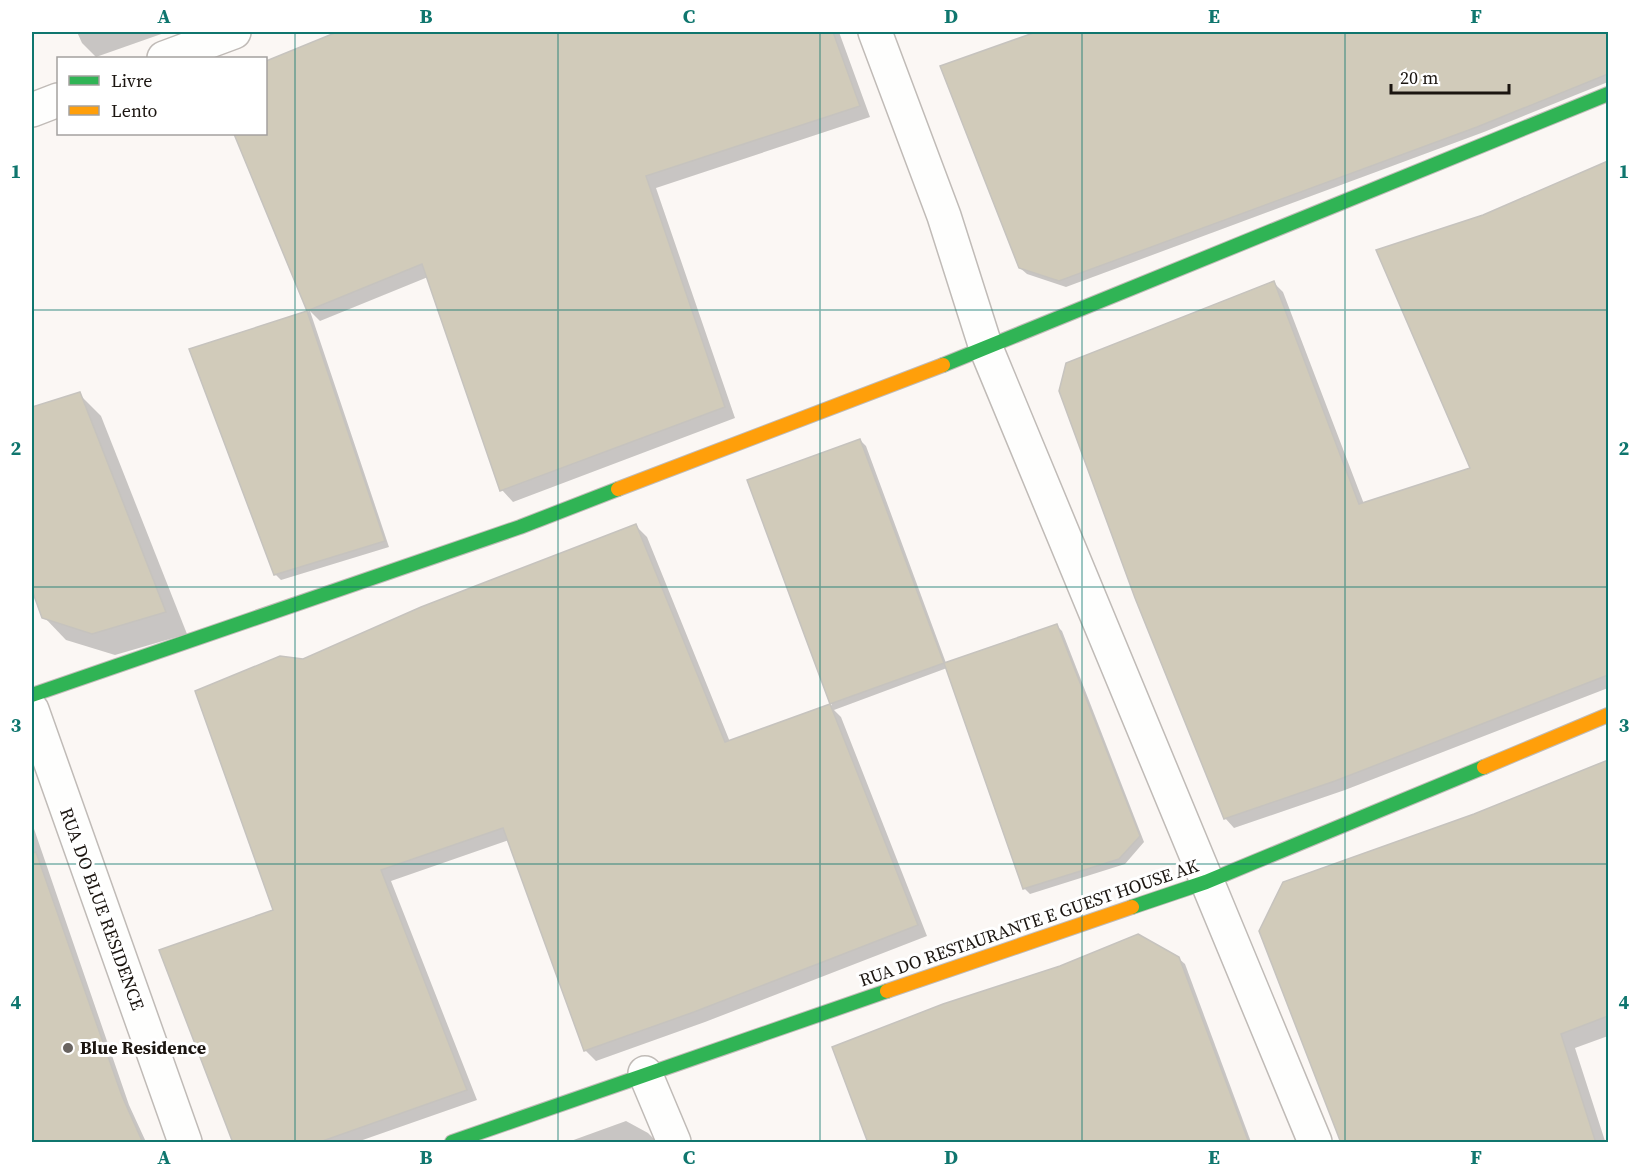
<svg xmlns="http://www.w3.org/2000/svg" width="1640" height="1174" font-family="'Source Serif 4',serif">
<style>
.shadow{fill:#0003}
.building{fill:#d1cbba;stroke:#c6c3be;stroke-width:1.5}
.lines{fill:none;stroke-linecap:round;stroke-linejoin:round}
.street-casing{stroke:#c0bbb7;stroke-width:36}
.fast-casing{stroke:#c0bbb7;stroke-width:16}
.slow-casing{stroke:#c0bbb7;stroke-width:16}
.street{stroke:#fefefd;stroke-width:33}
.fast{stroke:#30b455;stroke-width:14}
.slow{stroke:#ff9f0a;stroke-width:14}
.grid{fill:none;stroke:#0f766e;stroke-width:1.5;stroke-opacity:0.55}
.poi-dot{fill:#696460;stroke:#fff;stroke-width:2}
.labels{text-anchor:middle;stroke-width:6;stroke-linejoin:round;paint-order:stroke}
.street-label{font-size:18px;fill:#1b1510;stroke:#fff}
.poi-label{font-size:18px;font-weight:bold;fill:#1b1510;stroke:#fff;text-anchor:start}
.neatline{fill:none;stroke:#0f766e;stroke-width:2}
.grid-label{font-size:20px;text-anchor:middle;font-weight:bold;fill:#0f766e}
</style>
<rect width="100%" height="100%" fill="#fbf7f4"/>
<!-- shadow -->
<g class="shadow">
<path d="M77 32H167L96 57 82 43Z"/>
<path d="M346 32H839L870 117 656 188 735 418 513 502 502 490 428 277 320 321 310 311 389 547 281 580 275 574 191 350 309 311 236 134H266V63Z"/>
<path d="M1041 32H1608V82L1484 132 1066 287 1027 274 1020 268 942 67Z"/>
<path d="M1608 163V688L1345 790 1234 828 1225 818 1273 282 1283 292 1364 504 1472 469 1483 216Z"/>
<path d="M79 394 101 416 187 634 115 655 66 640 44 617 32 586V408Z"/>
<path d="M860 440 866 446 946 663 1057 626 1062 631 1144 842 1125 864 1030 894 1024 888 947 668 834 710 841 717 927 936 705 1022 596 1061 585 1050 509 840 391 881 477 1100 357 1142H235L275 911 303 660 636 526 647 537 730 742 832 705 748 481Z"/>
<path d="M1608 762V1036L1575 1048 1605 1141 1608 1140V1142H1342L1474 816Z"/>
<path d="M32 823 129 1105 146 1142H32Z"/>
<path d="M1178 958 1185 964 1251 1142H869L1060 967Z"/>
<path d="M626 1121 648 1133 657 1142H568Z"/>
</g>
<!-- building -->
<g class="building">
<path d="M337 32H833L860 106 646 176 725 407 500 491 422 264 307 311 234 134H266V61Z"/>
<path d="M1036 32H1608V74L1477 127 1059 281 1019 268 940 66Z"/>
<path d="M1608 161V675L1335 781 1224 819 1135 598 1059 391 1066 363 1274 281 1359 504 1470 468 1376 250 1483 215Z"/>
<path d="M307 311 385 541 274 575 189 349Z"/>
<path d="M80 392 166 612 92 634 42 618 32 590V407Z"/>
<path d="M860 439 944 663 830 704 747 480Z"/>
<path d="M636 524 725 742 830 704 918 925 694 1012 584 1051 503 828 381 870 467 1090 317 1143H233L159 950 273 910 195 691 280 656 303 659 421 607Z"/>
<path d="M1057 624 1140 836 1119 859 1023 889 944 663Z"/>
<path d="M1608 760V1016L1561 1034 1596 1143H1341L1259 931 1283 882 1474 814Z"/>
<path d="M36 852 122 1096 143 1143H32V853Z"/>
<path d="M1138 934 1179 957 1249 1143H868L832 1047 943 1004 1060 966Z"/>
</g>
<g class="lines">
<defs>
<g id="street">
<path d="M875 32 944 216 986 348 1315 1142"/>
<path d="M164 58 234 32"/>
<path d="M32 110 58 100"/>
<path d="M32 710 185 1142"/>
<path d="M645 1073 674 1142"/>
</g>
<g id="fast">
<path d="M943 365 1608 94"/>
<path d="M32 695 520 527 618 489"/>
<path d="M1132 907 1206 882 1484 767"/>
<path d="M452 1142 887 991"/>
</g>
<g id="slow">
<path d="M618 489 943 365"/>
<path d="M1484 767 1608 715"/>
<path d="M887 991 1132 907"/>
</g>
</defs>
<!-- street casing -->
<use href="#street" class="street-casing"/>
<!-- fast casing -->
<use href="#fast" class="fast-casing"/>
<!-- slow casing -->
<use href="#slow" class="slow-casing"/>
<!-- street -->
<use href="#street" class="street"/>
<!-- fast -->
<use href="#fast" class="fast"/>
<!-- slow -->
<use href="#slow" class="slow"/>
</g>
<!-- grid -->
<path class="grid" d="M295 32V1142M558 32V1142M820 32V1142M1082 32V1142M1345 32V1142M32 310H1608M32 587H1608M32 864H1608"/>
<!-- markers -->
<circle class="poi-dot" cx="68" cy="1048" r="6"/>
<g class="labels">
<!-- street labels -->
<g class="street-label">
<text transform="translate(102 909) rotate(70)" y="6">RUA DO BLUE RESIDENCE</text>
<text transform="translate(1029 923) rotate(-19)" y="6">RUA DO RESTAURANTE E GUEST HOUSE AK</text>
</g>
<!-- poi labels -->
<g class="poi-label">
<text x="80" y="1054">Blue Residence</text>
</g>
</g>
<!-- border -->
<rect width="1640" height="1174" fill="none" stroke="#ffffff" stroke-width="66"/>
<!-- legend -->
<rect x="57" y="57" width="210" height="78" fill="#ffffff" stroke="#a4a19f" stroke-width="1.5"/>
<rect x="69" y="76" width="30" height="9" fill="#30b455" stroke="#a4a19f" stroke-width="1.5"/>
<text x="111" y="87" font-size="18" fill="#1b1510">Livre</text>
<rect x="69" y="106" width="30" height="9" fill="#ff9f0a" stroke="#a4a19f" stroke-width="1.5"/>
<text x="111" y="117" font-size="18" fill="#1b1510">Lento</text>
<!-- scale -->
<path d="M1391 84v9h118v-9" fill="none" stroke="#1b1510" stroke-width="3"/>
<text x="1400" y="84" font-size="18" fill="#1b1510" stroke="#ffffff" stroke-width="4.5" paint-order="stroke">20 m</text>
<rect x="33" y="33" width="1574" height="1108" class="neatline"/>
<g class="grid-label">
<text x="164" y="23">A</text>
<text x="426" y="23">B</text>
<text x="689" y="23">C</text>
<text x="951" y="23">D</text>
<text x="1214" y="23">E</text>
<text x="1476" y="23">F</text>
<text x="16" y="178">1</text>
<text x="1624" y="178">1</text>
<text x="16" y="455">2</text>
<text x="1624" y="455">2</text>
<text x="16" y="732">3</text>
<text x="1624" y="732">3</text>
<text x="16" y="1009">4</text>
<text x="1624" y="1009">4</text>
<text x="164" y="1164">A</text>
<text x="426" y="1164">B</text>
<text x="689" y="1164">C</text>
<text x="951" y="1164">D</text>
<text x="1214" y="1164">E</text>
<text x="1476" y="1164">F</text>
</g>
</svg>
